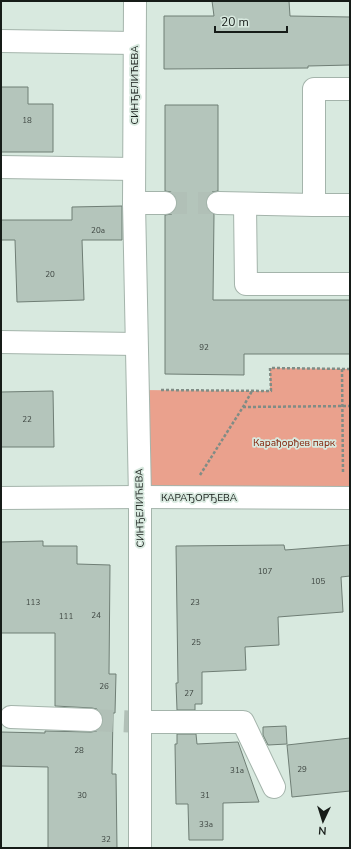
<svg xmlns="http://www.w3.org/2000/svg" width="351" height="849" font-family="'Nunito Sans',sans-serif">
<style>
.green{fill:#eaa18d}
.building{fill:#b4c5bb;stroke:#6f7e75}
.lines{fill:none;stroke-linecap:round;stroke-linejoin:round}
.minor-tunnel{stroke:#b1c0b7;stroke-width:22;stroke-dasharray:22 11;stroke-linecap:butt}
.minor-casing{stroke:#a4b4ab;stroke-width:24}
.major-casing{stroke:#a4b4ab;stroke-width:24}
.path{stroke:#808c85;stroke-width:2.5;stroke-dasharray:3 2;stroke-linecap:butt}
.minor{stroke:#fff;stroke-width:22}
.major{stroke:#fff;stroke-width:22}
.labels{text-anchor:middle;stroke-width:3.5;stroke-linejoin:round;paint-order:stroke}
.number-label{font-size:8px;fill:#3e4641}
.street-label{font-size:10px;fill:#161c18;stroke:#d8e9df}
.park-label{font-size:10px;fill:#7d1a00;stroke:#d8e9df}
</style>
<rect width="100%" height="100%" fill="#d8e9df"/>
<!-- green -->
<path class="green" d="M270 368 350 369V498L140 497 138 390 270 391Z"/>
<!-- building -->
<g class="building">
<path d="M212 1H289L290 16 350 17V65L308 66V68L164 69V16H214Z"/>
<path d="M1 87H28V104H53V152H1Z"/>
<path d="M165 105H218V191L212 192 208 196 206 202 207 209 214 214 213 300H350V354H244V375L165 374V215L172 214 176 209 177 203 176 196 171 192 165 191Z"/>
<path d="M122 206V240H82L84 300 17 302 15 240H1V220H72V207Z"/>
<path d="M53 391 54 447H1V392Z"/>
<path d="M43 541V546H77V564L110 565 109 674H116L115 713H113L112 774H116L117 848H48V767L1 766V732L45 733V731L91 732 97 731 102 726 103 721 102 714 97 709 92 708 55 706V633H1V542Z"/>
<path d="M284 545 285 550 350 545V576L341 577 343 612 278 617 279 645 245 647 246 670 202 672V704H195V710H177L176 683H178L176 546Z"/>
<path d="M286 726 287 744 268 745 263 735V727Z"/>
<path d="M177 734H196L197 744 238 742 259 802 223 803V840H189L188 804H176L175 744H177Z"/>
<path d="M350 738V791L292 797 287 745Z"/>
</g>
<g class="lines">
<!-- minor-tunnel -->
<g class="minor-tunnel">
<path d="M165 203H218"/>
<path d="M91 720 140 722"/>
</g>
<defs>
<g id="minor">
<path d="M1 41 134 43"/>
<path d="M1 167 134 169"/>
<path d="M134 203H165"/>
<path d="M218 203 314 205V89H350"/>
<path d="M245 205 246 284H350"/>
<path d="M314 205H350"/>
<path d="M1 342 136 344"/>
<path d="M1 498 140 497 350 498"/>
<path d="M11 717 91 720"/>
<path d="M140 722H243L274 787"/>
</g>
<path id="major" d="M135 1 134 203 140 497V848"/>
</defs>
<!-- minor casing -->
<use href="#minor" class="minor-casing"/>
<!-- major casing -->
<use href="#major" class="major-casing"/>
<!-- path -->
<g class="path">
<path d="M342 369 343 474"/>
<path d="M161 390 271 391 270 368 350 369"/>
<path d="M243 407 350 406"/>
<path d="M200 475 243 407 252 391"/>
</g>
<!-- minor -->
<use href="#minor" class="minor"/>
<!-- major -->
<use href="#major" class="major"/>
</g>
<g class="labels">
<!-- number labels -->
<g class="number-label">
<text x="27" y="123">18</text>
<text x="98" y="233">20a</text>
<text x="50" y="277">20</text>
<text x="204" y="350">92</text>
<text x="27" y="422">22</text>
<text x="265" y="574">107</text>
<text x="318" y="584">105</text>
<text x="33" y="605">113</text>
<text x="195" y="605">23</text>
<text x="96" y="618">24</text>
<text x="66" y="619">111</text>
<text x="196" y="645">25</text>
<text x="104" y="689">26</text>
<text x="189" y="696">27</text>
<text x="79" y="753">28</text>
<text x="302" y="772">29</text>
<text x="237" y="773">31a</text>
<text x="82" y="798">30</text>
<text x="205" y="798">31</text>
<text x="206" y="827">33a</text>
<text x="106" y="842">32</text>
</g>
<!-- street labels -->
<g class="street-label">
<text transform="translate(134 85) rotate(-90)" y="4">СИНЂЕЛИЋЕВА</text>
<text x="199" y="501">КАРАЂОРЂЕВА</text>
<text transform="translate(139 508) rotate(-91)" y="4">СИНЂЕЛИЋЕВА</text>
</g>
<!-- park labels -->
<g class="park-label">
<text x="294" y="446">Карађорђев парк</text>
</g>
</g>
<!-- border -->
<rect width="351" height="849" fill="none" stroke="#161c18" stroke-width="4"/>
<!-- north arrow -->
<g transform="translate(323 821) rotate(184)" stroke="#d8e9df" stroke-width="3" paint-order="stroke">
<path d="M0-3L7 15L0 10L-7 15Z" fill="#161c18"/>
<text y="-6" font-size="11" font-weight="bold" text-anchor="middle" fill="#161c18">N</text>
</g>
<!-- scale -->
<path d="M215 26v6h72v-6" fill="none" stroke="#161c18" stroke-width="2"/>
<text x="221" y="26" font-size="12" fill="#161c18" stroke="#d8e9df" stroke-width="3" paint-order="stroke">20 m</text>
</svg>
